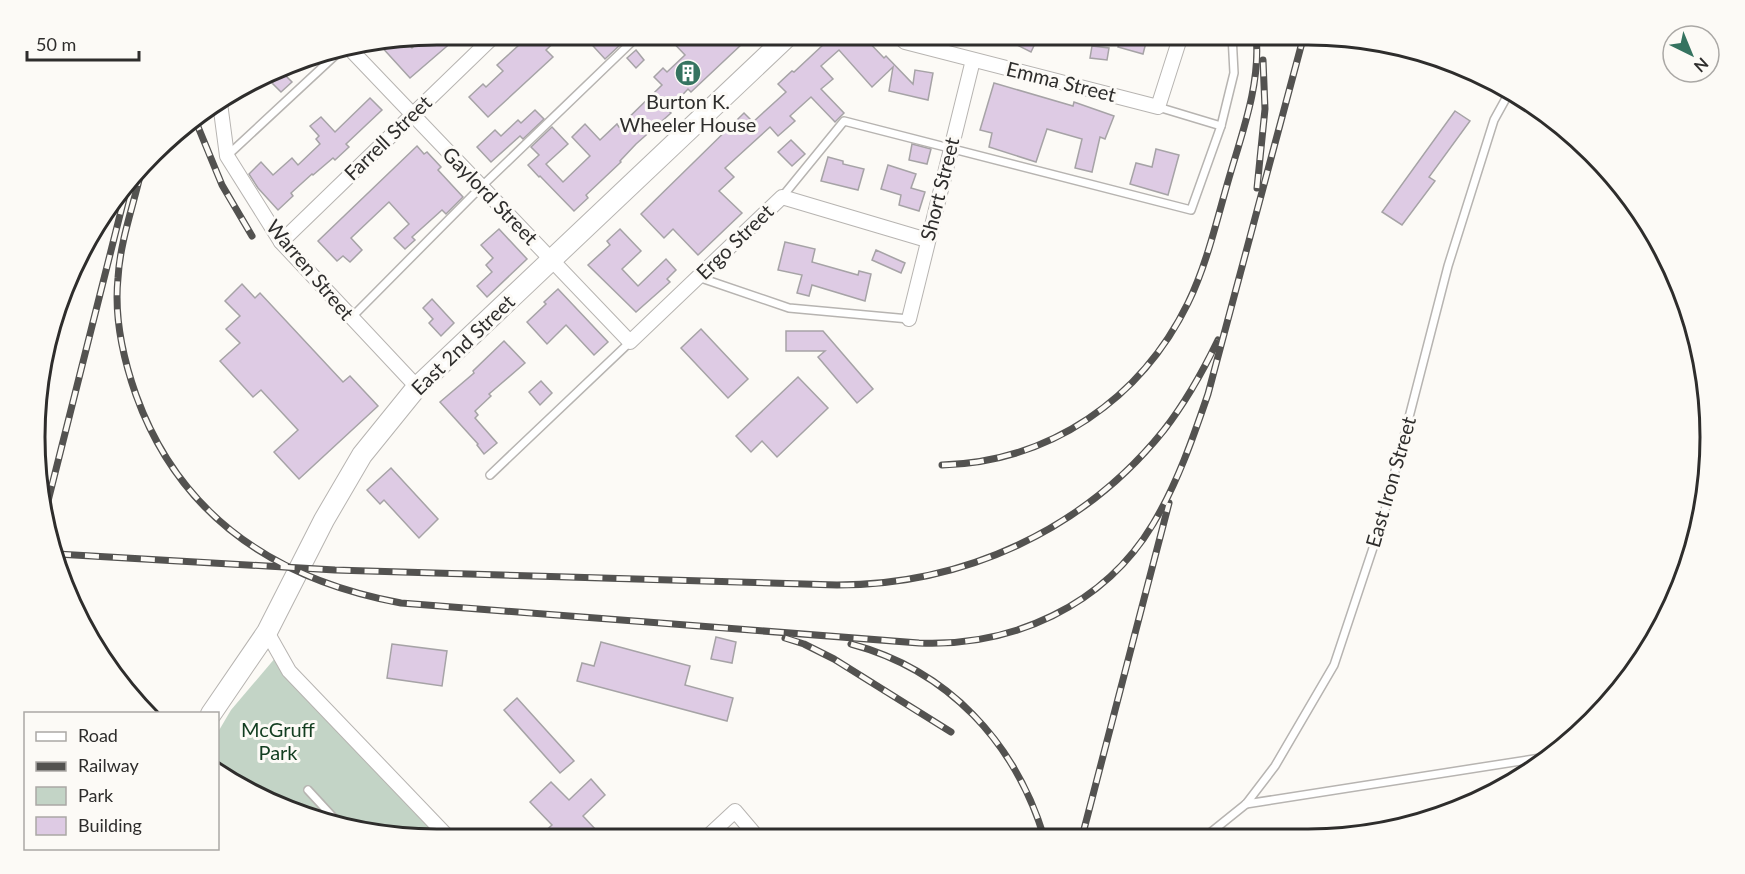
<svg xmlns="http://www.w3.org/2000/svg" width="1745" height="874" font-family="Lato,sans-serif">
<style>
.green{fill:#c3d4c6}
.building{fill:#decbe4;stroke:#a6a3a6;stroke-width:1.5}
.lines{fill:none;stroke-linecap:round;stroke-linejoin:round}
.lane-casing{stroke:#b7b4b1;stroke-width:10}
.street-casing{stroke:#b7b4b1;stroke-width:16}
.secondary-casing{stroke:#b7b4b1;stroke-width:22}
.lane{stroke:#fff;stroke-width:7}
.street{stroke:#fff;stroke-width:14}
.secondary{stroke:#fff;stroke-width:20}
.rail-casing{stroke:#535250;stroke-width:7}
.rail{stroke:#fcfaf6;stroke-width:4.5;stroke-dasharray:14;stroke-linecap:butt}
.labels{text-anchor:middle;stroke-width:6;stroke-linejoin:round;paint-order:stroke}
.street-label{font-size:20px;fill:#2e2d2c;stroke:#fcfaf6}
.poi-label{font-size:20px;fill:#2e2d2c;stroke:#fcfaf6}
.park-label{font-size:20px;fill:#123d20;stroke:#fcfaf6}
.rim{fill:none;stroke:#2e2d2c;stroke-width:3}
</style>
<rect width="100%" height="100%" fill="#fcfaf6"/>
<!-- green -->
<path class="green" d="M276 657 449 839H411L333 826 259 798 218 768V732L231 710Z"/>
<!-- building -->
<g class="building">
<path d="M437 34 460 35 410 78 379 44 404 40 412 48 423 37Z"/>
<path d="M530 35H562L546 50 553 57 488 117 469 97 483 84 486 87 503 71 497 65Z"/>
<path d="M583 35H609L620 45 605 59Z"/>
<path d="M666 35H733L742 44 691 92 688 89 668 110 671 113 636 144 620 161 621 162 586 195 588 198 574 211 540 176 539 177 528 165 539 155 531 147 552 127 568 144 546 164 563 182 590 156 572 137 585 124 600 140 617 124 619 127 662 85 654 77 663 68 667 72 685 55Z"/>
<path d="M815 35H862L884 58 886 56 913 84 915 70 933 73 928 100 889 91 893 67 872 87 839 50 821 66 833 79 821 89 844 113 835 122 811 97 790 116 795 121 778 136 770 127 725 168 734 177 719 191 742 213 698 255 673 229 664 238 641 214 744 113 753 122 786 92 778 84 792 71 794 72 824 44Z"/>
<path d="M1019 35H1039L1031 52 1015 44Z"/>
<path d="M1122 35H1148L1143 54 1118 47Z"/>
<path d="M1092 46 1109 48 1107 60 1090 58Z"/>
<path d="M636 50 644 60 636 68 627 58Z"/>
<path d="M283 73 292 82 281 92 272 83Z"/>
<path d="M994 83 1073 106 1074 102 1114 116 1105 139 1100 137 1092 172 1075 168 1082 139 1047 129 1036 162 989 147 992 133 980 130Z"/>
<path d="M370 98 382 110 346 144 349 147 335 160 333 158 313 175 312 174 291 193 293 196 278 210 258 188 249 174 261 162 273 175 292 158 298 165 320 144 316 139 319 136 310 126 321 117 335 132Z"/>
<path d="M535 110 544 119 523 139 520 136 491 162 477 147 495 130 501 136 518 120 521 123Z"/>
<path d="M1455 111 1470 121 1429 177 1435 181 1402 225 1382 212Z"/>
<path d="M791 140 805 154 792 166 778 152Z"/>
<path d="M912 144 931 149 927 164 909 160Z"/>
<path d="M417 146 424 154 427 152 441 167 438 170 463 197 446 214 442 210 412 237 415 240 405 249 394 238 409 224 389 202 351 238 362 250 350 262 343 256 337 261 318 241Z"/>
<path d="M1156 149 1179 155 1168 195 1130 184 1136 163 1152 167Z"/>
<path d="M828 157 843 161V164L864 169 858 190 821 181Z"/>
<path d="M888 165 916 174 911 188 925 192 919 211 899 205 901 195 881 189Z"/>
<path d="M499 229 527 259 487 297 477 286 492 272 486 265 493 258 481 245Z"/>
<path d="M620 229 641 251 622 269 638 286 666 259 676 270 667 279 670 282 636 312 588 265 610 245 607 241Z"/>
<path d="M785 242 815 249 812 262 858 275 859 271 871 274 865 301 812 285 809 296 797 293 802 275 778 270Z"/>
<path d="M876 250 905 263 901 273 872 260Z"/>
<path d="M242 284 255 298 260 293 343 382 350 376 378 406 299 479 274 452 298 430 261 390 253 397 220 361 240 343 226 329 240 316 225 301Z"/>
<path d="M558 289 608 342 594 355 566 325 547 344 527 322 546 304 544 302Z"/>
<path d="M432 299 454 323 441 336 429 323 433 319 423 308Z"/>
<path d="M701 329 748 379 728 398 681 348Z"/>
<path d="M786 331H823L873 389 857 403 818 357 825 351H786Z"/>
<path d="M504 341 525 363 489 394 491 396 475 411 478 415 475 418 497 443 484 454 477 445 478 444 440 402 474 373 473 371Z"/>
<path d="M798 377 828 408 777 457 762 441 751 452 736 436Z"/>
<path d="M541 381 552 393 540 405 529 392Z"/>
<path d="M391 468 438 519 419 538 384 500 380 504 367 490Z"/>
<path d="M716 637 736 642 732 663 711 659Z"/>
<path d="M601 642 690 666 685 685 733 698 727 721 577 681 582 663 594 666Z"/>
<path d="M392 644 447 651 442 686 387 678Z"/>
<path d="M517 698 574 761 560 773 504 710Z"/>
<path d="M591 779 605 795 583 816 597 831 590 838H538L552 825 530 802 551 782 569 800Z"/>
</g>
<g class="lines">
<defs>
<g id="lane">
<path d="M1221 126 1234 73 1232 35"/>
<path d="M228 155 341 50"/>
<path d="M782 197 844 121 1191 210 1221 126 1158 107"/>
<path d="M698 277 789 308 909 319"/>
<path d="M351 318 481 187 639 35"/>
<path d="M490 475 630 342"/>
<path d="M308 790 343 828"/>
<path d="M1246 804 1553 756"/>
<path d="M1205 837 1246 804 1275 766 1334 665 1383 518 1448 266 1494 120 1510 91"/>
</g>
<g id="street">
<path d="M897 35 905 42 1158 107 1181 35"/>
<path d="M350 49 630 342 782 197 927 240"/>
<path d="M220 103 227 156 281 242 417 387"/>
<path d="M281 242 495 35"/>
<path d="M909 319 973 60"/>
<path d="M267 632 289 671 450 839"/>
<path d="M706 838 735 811 758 838"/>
</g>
<path id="secondary" d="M211 714 267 632 324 520 362 455 417 387 789 35"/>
</defs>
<!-- lane casing -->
<use href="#lane" class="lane-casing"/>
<!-- street casing -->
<use href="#street" class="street-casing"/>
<!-- secondary casing -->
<use href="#secondary" class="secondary-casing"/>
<!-- lane -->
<use href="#lane" class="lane"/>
<!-- street -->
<use href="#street" class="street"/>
<!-- secondary -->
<use href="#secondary" class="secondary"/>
<defs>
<g id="rail">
<path d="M194 117 222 185 252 236"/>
<path d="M141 172C133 207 120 242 118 278 114 317 123 358 136 395 180 517 277 580 401 603L919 643C1012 647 1104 606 1153 524 1177 484 1193 438 1208 394L1304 35"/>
<path d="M1257 188 1265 109 1263 60"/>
<path d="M942 465C1050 462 1141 399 1188 303 1207 264 1217 219 1229 178 1242 133 1261 83 1256 35"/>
<path d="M45 513 127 187"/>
<path d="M57 554 335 570 837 585C964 585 1084 530 1164 430 1185 403 1203 371 1218 340"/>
<path d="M785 638 804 644 834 659 951 732"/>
<path d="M851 644C948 670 1015 742 1044 837"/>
<path d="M1082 837 1169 503"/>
</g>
</defs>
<!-- rail casing -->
<use href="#rail" class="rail-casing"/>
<!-- rail -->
<use href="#rail" class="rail"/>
</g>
<!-- icons -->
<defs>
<symbol id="building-disc" viewBox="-11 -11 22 22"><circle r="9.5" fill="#357360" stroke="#fcfaf6"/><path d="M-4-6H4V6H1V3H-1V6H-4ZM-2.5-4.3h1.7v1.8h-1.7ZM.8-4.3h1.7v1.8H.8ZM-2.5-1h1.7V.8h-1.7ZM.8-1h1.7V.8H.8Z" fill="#fff"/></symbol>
</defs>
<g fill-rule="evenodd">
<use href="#building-disc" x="673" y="58" width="30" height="30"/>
</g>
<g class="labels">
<!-- street labels -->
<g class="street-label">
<text transform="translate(1061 82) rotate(14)" y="7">Emma Street</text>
<text transform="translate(388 138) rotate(-44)" y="7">Farrell Street</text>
<text transform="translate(940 189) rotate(-76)" y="7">Short Street</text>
<text transform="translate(490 196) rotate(46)" y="7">Gaylord Street</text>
<text transform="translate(735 242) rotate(-44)" y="7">Ergo Street</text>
<text transform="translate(310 270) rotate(50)" y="7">Warren Street</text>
<text transform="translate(463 345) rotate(-44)" y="7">East 2nd Street</text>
<text transform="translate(1391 482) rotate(-74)" y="7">East Iron Street</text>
</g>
<!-- poi labels -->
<g class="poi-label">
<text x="688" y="109">Burton K.<tspan x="688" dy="23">Wheeler House</tspan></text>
</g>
<!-- park labels -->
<g class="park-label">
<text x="278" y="737">McGruff<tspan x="278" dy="23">Park</tspan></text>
</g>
</g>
<!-- crop -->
<path d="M0 0H1745V874H0ZM437 45H1308A392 392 0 0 1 1700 437V437A392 392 0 0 1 1308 829H437A392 392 0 0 1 45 437V437A392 392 0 0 1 437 45Z" fill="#fcfaf6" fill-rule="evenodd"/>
<path class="rim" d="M437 45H1308A392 392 0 0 1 1700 437V437A392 392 0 0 1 1308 829H437A392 392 0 0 1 45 437V437A392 392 0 0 1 437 45Z"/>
<!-- legend -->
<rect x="24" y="712" width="195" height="138" fill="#fcfaf6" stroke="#aaa8a5" stroke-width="1.5"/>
<rect x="36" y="732" width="30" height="9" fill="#ffffff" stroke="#aaa8a5" stroke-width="1.5"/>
<text x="78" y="742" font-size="18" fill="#2e2d2c">Road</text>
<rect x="36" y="762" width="30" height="9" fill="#535250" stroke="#aaa8a5" stroke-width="1.5"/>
<text x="78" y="772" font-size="18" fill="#2e2d2c">Railway</text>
<rect x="36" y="787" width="30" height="18" fill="#c3d4c6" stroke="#aaa8a5" stroke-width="1.5"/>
<text x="78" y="802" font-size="18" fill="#2e2d2c">Park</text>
<rect x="36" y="817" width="30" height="18" fill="#decbe4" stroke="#aaa8a5" stroke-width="1.5"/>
<text x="78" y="832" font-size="18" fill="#2e2d2c">Building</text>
<!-- north arrow -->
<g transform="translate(1691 54) rotate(137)"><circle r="28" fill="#fcfaf6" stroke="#aaa8a5" stroke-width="1.5"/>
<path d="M0-4.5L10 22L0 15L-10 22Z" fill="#357360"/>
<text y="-9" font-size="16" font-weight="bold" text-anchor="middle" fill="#2e2d2c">N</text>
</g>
<!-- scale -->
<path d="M27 51v9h112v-9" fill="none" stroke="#2e2d2c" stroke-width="3"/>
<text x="36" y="51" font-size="18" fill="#2e2d2c" stroke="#fcfaf6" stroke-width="4.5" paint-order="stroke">50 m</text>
</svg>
